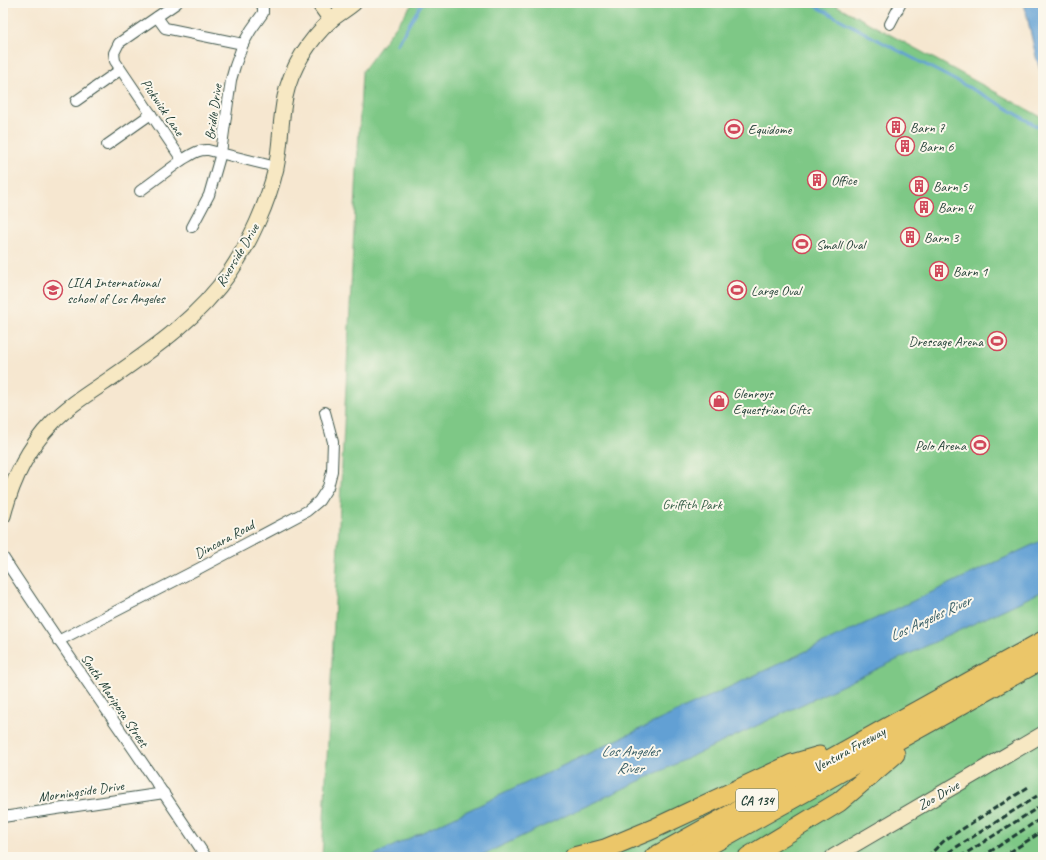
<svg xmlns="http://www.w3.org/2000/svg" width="1046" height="860" font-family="Caveat,sans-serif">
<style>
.green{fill:#7ec886;stroke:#4e825d}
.water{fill:#62a0d4;stroke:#406e84}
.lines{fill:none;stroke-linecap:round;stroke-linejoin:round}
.stream{stroke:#62a0d4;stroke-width:3}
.street-casing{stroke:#3f564b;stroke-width:12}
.secondary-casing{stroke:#3f564b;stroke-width:17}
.highway-casing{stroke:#3f564b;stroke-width:21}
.street{stroke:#fff;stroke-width:10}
.secondary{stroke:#f7e8c3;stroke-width:15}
.highway{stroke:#ebc669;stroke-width:19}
.rail{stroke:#1f3d34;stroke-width:3;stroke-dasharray:6 3;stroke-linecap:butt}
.labels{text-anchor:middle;stroke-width:4;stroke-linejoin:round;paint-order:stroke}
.shield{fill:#fbf7ec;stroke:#61756b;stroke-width:1}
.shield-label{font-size:13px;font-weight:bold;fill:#1f3d34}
.street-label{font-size:14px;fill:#1f3d34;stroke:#fbf7ec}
.poi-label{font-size:14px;fill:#1f3d34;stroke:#fbf7ec;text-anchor:start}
.park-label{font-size:14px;fill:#376048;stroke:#fbf7ec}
.water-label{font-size:15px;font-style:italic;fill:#335b64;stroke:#fbf7ec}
</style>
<rect width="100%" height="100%" fill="#fbf7ec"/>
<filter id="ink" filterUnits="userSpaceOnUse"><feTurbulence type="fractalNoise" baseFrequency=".025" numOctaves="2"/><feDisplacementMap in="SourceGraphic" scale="8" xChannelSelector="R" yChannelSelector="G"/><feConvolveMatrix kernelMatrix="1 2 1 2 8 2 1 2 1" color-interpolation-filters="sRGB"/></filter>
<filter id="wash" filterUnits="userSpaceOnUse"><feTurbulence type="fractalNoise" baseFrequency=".012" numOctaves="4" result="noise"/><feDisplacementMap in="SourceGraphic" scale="16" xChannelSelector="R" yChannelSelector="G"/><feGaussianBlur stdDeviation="0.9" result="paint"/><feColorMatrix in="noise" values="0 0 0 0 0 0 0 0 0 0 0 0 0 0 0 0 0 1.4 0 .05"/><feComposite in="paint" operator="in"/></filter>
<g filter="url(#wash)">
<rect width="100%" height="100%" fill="#f6e7d0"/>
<!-- green -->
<path class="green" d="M413 3H832L1043 118V857H322L362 72Z"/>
<!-- water -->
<g class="water">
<path d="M1024 3H1043V79L1036 57Z"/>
<path d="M1043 540V591L478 857H370L621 738Z"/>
</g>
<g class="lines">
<!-- stream -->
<g class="stream">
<path d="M810 3 876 39 993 100 1043 130"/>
<path d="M397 44 422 3"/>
</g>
</g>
</g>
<g filter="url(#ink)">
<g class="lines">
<defs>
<g id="street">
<path d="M177 3 119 43 114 53 115 61 182 160C191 155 198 149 208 150L276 167"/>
<path d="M157 17 165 28 243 44"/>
<path d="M890 24 901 3"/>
<path d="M76 101 120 70"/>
<path d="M107 145 151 114"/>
<path d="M140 191 182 160"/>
<path d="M192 227 209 195 221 153 231 80 235 66 243 44 251 30 263 13V8L261 3"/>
<path d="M3 557C69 659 140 756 206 857"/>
<path d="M58 641 198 569 307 511 319 501 328 487 332 471 333 442 325 412"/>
<path d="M3 817 164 793"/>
</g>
<g id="secondary">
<path d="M319 3 331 20"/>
<path d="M3 516C12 481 27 449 52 423 67 407 86 395 104 383 150 351 198 319 230 272 250 242 268 203 276 168 281 145 280 121 285 97 291 68 309 40 331 20 338 14 347 9 354 3"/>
<path d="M833 857 1043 734"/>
</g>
<g id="highway">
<path d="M574 857 605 849 653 829 792 764 819 756"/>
<path d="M654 857 1043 641"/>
<path d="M688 857 1043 659"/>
<path d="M748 857 839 802 895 754"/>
</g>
</defs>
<!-- street casing -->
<use href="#street" class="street-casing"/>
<!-- secondary casing -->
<use href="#secondary" class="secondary-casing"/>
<!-- highway casing -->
<use href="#highway" class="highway-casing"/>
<!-- street -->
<use href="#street" class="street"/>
<!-- secondary -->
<use href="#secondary" class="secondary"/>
<!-- highway -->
<use href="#highway" class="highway"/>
<!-- rail -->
<g class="rail">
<path d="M927 857 945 840 1030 786"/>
<path d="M941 857 1037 796"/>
<path d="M960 857 1042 805"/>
<path d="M982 857 1043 817"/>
<path d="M1002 857 1043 831"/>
</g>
</g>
</g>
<!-- icons -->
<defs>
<symbol id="building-ring" viewBox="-11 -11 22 22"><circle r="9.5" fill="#fbf7ec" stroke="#d1495b" stroke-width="1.5"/><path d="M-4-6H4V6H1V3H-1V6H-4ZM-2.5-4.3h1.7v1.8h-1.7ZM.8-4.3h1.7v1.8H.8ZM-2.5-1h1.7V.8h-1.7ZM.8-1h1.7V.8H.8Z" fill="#d1495b"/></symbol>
<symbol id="stadium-ring" viewBox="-11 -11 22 22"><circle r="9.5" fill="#fbf7ec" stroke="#d1495b" stroke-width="1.5"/><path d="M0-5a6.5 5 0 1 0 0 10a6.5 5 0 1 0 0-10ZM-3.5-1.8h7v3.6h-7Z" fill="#d1495b"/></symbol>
<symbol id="school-ring" viewBox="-11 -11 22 22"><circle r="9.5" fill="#fbf7ec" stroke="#d1495b" stroke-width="1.5"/><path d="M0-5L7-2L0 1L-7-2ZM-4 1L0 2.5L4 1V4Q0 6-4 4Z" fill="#d1495b"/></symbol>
<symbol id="shop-ring" viewBox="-11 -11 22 22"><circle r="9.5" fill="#fbf7ec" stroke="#d1495b" stroke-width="1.5"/><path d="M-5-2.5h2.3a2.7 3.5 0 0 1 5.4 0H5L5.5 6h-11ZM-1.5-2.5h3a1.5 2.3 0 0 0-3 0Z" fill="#d1495b"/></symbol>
</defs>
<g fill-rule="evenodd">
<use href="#building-ring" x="885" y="116" width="22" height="22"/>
<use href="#stadium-ring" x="723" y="118" width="22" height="22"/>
<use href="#building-ring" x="894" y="135" width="22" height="22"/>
<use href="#building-ring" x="806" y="169" width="22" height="22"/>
<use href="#building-ring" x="908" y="175" width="22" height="22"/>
<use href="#building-ring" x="913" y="196" width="22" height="22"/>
<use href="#building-ring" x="899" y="226" width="22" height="22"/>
<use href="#stadium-ring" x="791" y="233" width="22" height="22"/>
<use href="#building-ring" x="928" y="260" width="22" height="22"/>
<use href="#school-ring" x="42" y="279" width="22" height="22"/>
<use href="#stadium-ring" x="726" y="279" width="22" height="22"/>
<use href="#stadium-ring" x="986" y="330" width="22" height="22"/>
<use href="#shop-ring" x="708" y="390" width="22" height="22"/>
<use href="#stadium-ring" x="969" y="434" width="22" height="22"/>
</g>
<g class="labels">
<!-- shield labels -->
<rect class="shield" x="736" y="789" width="42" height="22" rx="3"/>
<g class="shield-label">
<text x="757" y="805">CA 134</text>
</g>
<!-- street labels -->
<g class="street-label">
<text transform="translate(163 107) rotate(56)" y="5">Pickwick Lane</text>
<text transform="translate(213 112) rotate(-82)" y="5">Bridle Drive</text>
<text transform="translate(237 255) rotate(-59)" y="5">Riverside Drive</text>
<text transform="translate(224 539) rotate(-28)" y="5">Dincara Road</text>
<text transform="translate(115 700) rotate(56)" y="5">South Mariposa Street</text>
<text transform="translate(849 749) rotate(-29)" y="5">Ventura Freeway</text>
<text transform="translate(81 791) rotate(-8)" y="5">Morningside Drive</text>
<text transform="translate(938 795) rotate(-30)" y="5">Zoo Drive</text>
</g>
<!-- poi labels -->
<g class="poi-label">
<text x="910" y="132">Barn 7</text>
<text x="748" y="134">Equidome</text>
<text x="919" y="151">Barn 6</text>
<text x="831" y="185">Office</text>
<text x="933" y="191">Barn 5</text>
<text x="938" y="212">Barn 4</text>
<text x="924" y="242">Barn 3</text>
<text x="816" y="249">Small Oval</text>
<text x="953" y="276">Barn 1</text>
<text x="67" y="287">LILA International<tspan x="67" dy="16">school of Los Angeles</tspan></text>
<text x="751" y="295">Large Oval</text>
<text x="983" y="346" text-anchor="end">Dressage Arena</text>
<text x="733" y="398">Glenroys<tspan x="733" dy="16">Equestrian Gifts</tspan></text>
<text x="966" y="450" text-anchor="end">Polo Arena</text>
</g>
<!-- park labels -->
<g class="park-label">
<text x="692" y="509">Griffith Park</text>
</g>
<!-- water labels -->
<g class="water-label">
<text transform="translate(930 618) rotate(-25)" y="5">Los Angeles River</text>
<text x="630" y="756">Los Angeles<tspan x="630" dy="17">River</tspan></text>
</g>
</g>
<!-- margin -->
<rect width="1046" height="860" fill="none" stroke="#fbf7ec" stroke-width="16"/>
</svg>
